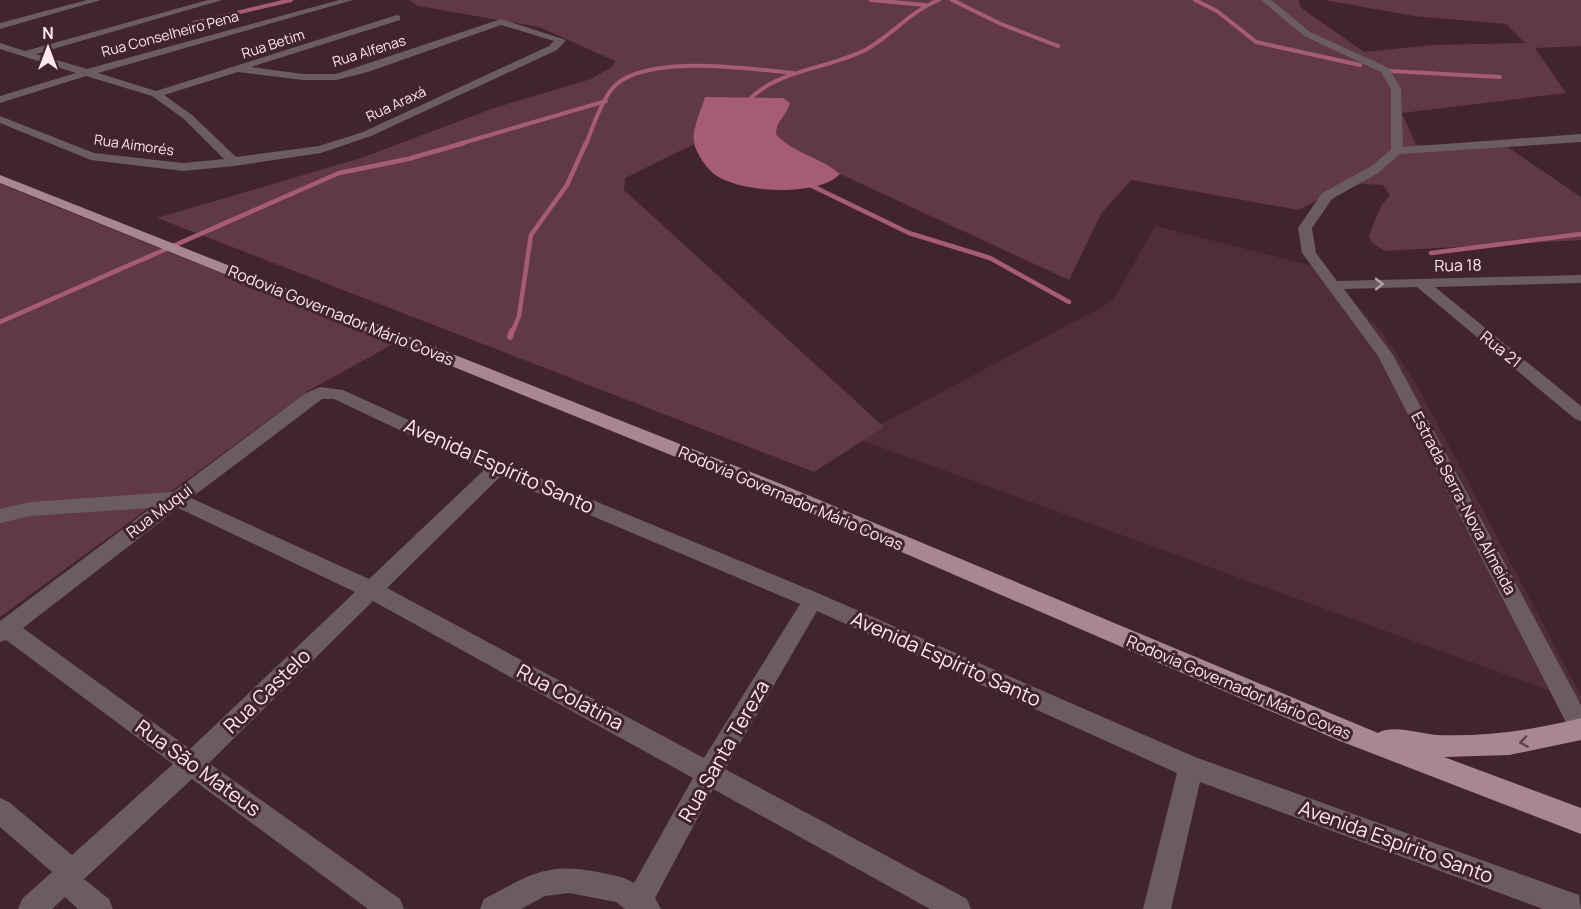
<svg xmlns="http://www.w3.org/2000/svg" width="1581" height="909" font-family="Manrope,sans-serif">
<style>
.built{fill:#502d3a}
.green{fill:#613846}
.water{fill:#a65c76}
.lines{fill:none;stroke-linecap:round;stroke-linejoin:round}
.stream-far2{stroke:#a65c76;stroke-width:4}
.stream-far1{stroke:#a65c76;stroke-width:4.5}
.stream{stroke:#a65c76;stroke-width:6}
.minor{fill:#6b5c60;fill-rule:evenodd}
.major{fill:#a78892;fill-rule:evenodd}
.oneway{stroke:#b4a2a7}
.oneway2{stroke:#60424c}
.labels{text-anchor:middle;stroke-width:6;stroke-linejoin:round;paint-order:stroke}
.far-street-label{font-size:14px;fill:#fce8ee;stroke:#41242e}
.street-label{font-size:16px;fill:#fce8ee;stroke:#41242e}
.near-street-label{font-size:20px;fill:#fce8ee;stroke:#41242e}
</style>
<rect width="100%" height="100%" fill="#41242e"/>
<!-- built -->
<path class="built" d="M1155 226 1321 268 1382 332 1418 387 1581 696V702L855 438 1113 301Z"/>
<!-- green -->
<g class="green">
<path d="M409 0H1299L1300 7 1364 52 1433 45 1525 43 1506 24 1414 16 1324 0H1581V46L1535 48 1566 93 1402 113 1416 145 1506 146 1581 197V240L1385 251 1372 243 1369 235 1381 206 1390 195 1383 185 1348 183 1299 210 1131 180 1101 214 1069 280 840 174C821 157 792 153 776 134 776 121 787 115 789 103L699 117 694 144 625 178 624 190 884 427 814 472 157 218 361 158 494 108 591 79 612 67 615 61 539 27 418 6Z"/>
<path d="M0 184 395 343 308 391 0 617Z"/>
</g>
<!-- water -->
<path class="water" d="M705 97 783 98 790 103C787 115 776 121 776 134 792 153 821 157 840 174 818 197 743 193 717 176 708 171 695 152 694 142 692 128 701 111 705 97Z"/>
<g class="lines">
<!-- stream-far2 -->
<g class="stream-far2">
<path d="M871 0 925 5"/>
<path d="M952 0 1001 24 1058 46"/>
<path d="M1195 0 1217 11 1256 42 1360 65"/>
<path d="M194 23 291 0"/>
<path d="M1390 71 1500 77"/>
<path d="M746 103C777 68 828 70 867 49 892 35 911 11 939 0"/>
<path d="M459 144 606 101"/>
<path d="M586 144C593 127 600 104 611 90 639 52 751 69 793 73"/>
</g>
<!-- stream-far1 -->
<g class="stream-far1">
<path d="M808 184 909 233 990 258 1069 302"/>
<path d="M1431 253 1581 234"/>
<path d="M0 322 339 173 408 159 464 143"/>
<path d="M512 333 519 316 531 235 567 185 586 143"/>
</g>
<!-- stream -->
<path class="stream" d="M510 337 512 331"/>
<!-- minor -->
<g class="minor">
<path d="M87 0H101L0 29V23Z"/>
<path d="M208 0H222L36 54 87 69 339 0H353L98 73 156 91 397 15 400 16V20L251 67 303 74H336L501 19 566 40 557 50 371 136 321 153 234 166 183 171 91 160 0 123V116L94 153 183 163 224 159 184 119 152 96 86 76 0 103V96L76 73 0 49V43L25 51ZM501 25 554 41 549 46 363 132 319 146 236 157 192 115 164 95 238 72 303 80H336L368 72Z"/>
<path d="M1261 0H1271L1310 32 1389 68 1401 89 1403 147 1581 134V142L1400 154 1378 173 1332 199 1312 228 1316 253 1337 281 1581 275V283L1435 287 1581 406V421L1575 419 1417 287 1344 289 1393 355 1581 705V739L1573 736 1378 356 1302 253 1298 228 1322 193 1370 167 1391 150V89L1381 72 1304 36Z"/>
<path d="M320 387 343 390 503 463 820 594 1195 757 1579 895 1581 909H1543L1200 782 1171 909H1143L1177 773 817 611 725 769 967 899 971 909H930L713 789 655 898 661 909H625L616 902 569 893 545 896 521 909H480L484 899C530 875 545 862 598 872 611 875 623 876 634 883L693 778 373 601 209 763 400 899 404 909H368L192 779 84 879 109 899 113 909H78L65 897 52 909H18L22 899 52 872 0 827V798L9 802 72 855 173 764 6 640 0 642V621L151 508 30 516 0 523V509L30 502 173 492 304 394ZM322 399H334L484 470 369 579 191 498ZM500 477 800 604 704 758 387 588ZM178 508 355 592 190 749 23 628Z"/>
</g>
<!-- major -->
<path class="major" d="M0 175 781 484 1378 733C1393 724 1420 734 1437 735 1486 737 1534 730 1581 718V740L1509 755 1444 757 1581 808V834L1340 741 767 494 0 183Z"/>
</g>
<!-- one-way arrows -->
<defs><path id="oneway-chevron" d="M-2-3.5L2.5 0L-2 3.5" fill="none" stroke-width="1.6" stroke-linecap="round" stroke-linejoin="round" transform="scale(1.5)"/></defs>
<use class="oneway" href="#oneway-chevron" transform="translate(1379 284) rotate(-1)"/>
<use class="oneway2" href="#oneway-chevron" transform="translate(1524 742) rotate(171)"/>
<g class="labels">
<!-- far-street labels -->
<g class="far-street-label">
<text transform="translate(170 34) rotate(-15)" y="5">Rua Conselheiro Pena</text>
<text transform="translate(273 44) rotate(-18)" y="5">Rua Betim</text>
<text transform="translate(369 51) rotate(-17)" y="5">Rua Alfenas</text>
<text transform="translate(396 104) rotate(-25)" y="5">Rua Araxá</text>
<text transform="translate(134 145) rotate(8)" y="5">Rua Aimorés</text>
</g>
<!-- street labels -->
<g class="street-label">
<text transform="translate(1458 265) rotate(-1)" y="6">Rua 18</text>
<text transform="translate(341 315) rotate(22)" y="6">Rodovia Governador Mário Covas</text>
<text transform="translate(1501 349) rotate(39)" y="6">Rua 21</text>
<text transform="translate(791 498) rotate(23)" y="6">Rodovia Governador Mário Covas</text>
<text transform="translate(1464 503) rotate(62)" y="6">Estrada Serra-Nova Almeida</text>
<text transform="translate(159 511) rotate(-37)" y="6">Rua Muqui</text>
<text transform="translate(1239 687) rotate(23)" y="6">Rodovia Governador Mário Covas</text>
</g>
<!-- near-street labels -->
<g class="near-street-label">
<text transform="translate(499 466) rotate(24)" y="7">Avenida Espírito Santo</text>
<text transform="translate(946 659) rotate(24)" y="7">Avenida Espírito Santo</text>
<text transform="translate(267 691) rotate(-44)" y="7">Rua Castelo</text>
<text transform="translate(570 697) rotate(28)" y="7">Rua Colatina</text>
<text transform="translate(724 751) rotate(-60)" y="7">Rua Santa Tereza</text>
<text transform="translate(198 768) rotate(36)" y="7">Rua São Mateus</text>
<text transform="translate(1396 842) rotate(20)" y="7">Avenida Espírito Santo</text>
</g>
</g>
<!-- north arrow -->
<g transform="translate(48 48)" stroke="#41242e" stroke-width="4.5" paint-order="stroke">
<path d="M0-4.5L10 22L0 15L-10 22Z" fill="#fce8ee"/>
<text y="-9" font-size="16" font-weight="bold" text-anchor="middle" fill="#fce8ee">N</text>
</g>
</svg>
